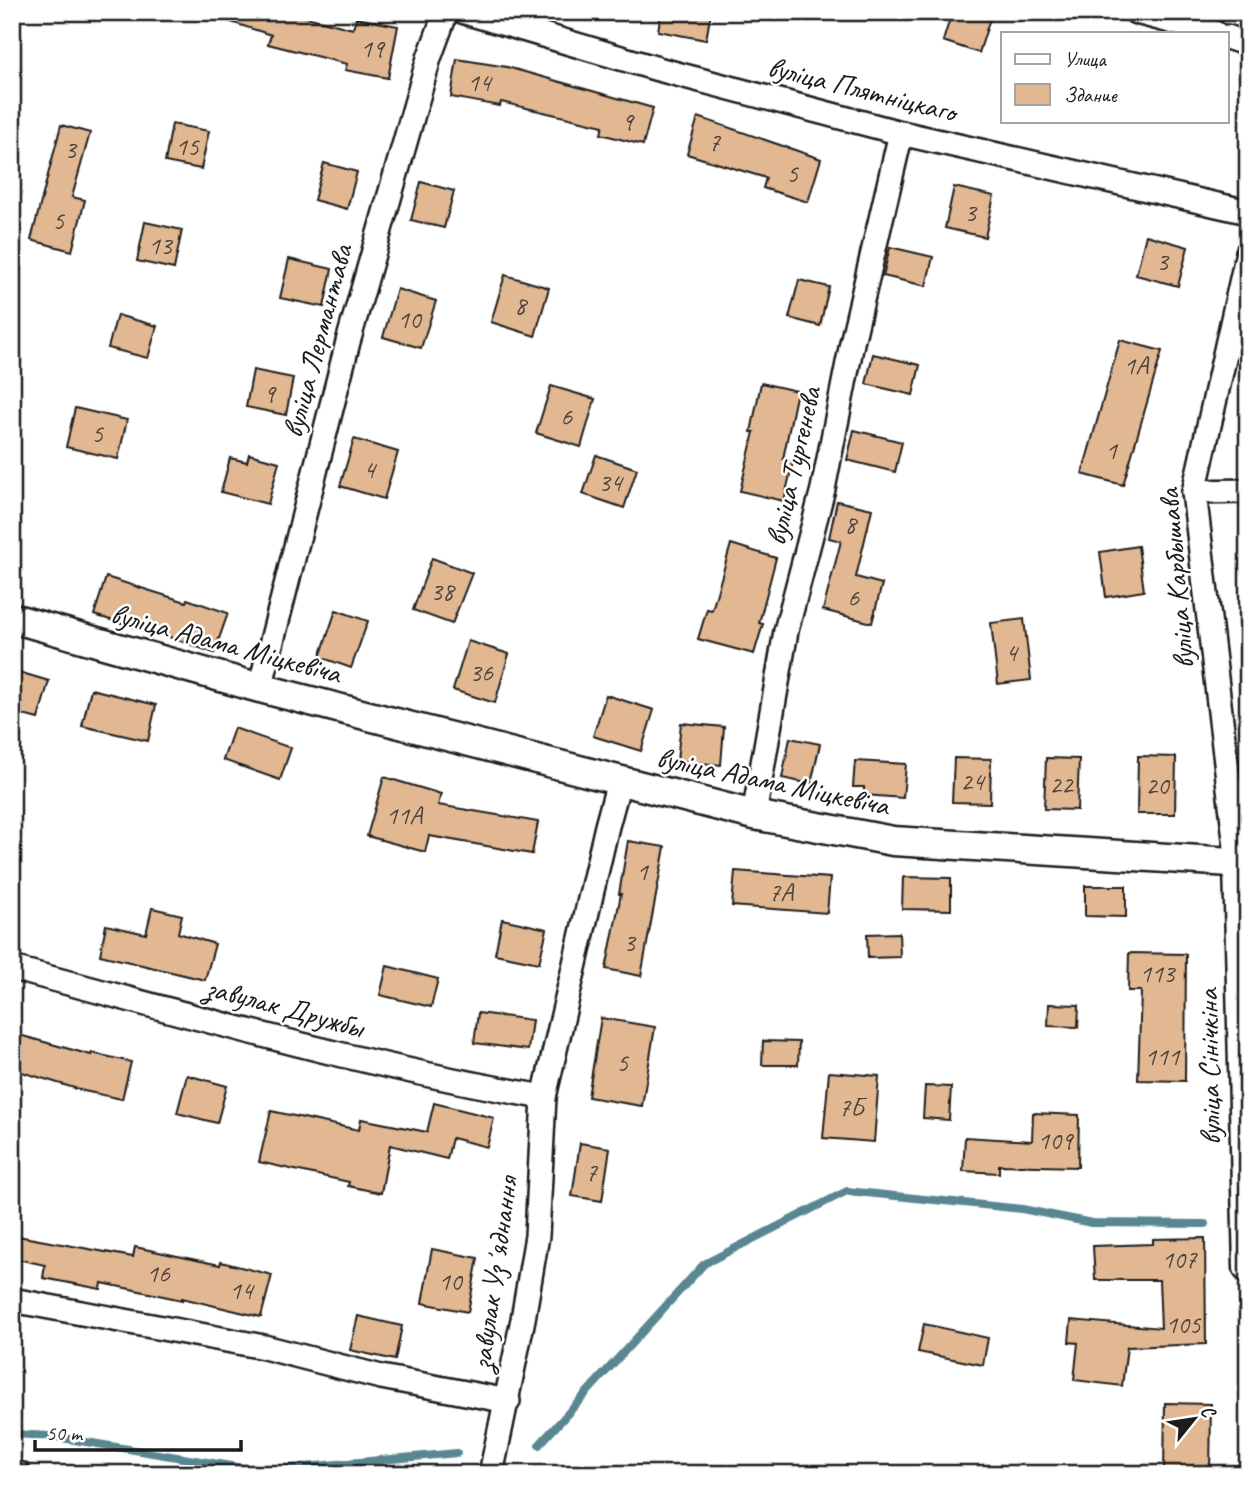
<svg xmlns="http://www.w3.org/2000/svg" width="1260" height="1486" font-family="Caveat,sans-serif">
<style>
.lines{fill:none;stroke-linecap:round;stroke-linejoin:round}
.stream{stroke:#598792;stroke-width:8}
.building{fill:#e2b892;stroke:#1c1c1c;stroke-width:2}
.minor-casing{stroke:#1c1c1c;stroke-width:28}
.tertiary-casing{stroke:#1c1c1c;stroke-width:33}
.minor{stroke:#fff;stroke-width:23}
.tertiary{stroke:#fff;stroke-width:28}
.labels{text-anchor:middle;stroke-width:5;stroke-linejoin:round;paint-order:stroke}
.number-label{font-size:26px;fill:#4e433a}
.street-label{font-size:30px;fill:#1c1c1c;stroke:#fff}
</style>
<rect width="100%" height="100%" fill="#fff"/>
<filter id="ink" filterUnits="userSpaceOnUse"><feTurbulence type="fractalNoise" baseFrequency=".0143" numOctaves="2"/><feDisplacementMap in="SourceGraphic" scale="14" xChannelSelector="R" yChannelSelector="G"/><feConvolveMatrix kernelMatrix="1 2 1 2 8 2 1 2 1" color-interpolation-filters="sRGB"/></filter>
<g filter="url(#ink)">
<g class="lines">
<!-- stream -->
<g class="stream">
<path d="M12 1434 50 1436 261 1471 457 1453"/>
<path d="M539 1445 704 1264 847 1191 1022 1209 1092 1223 1205 1224"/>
</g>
</g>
<!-- building -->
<g class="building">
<path d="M217 12H287L353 29 356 18 398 26 388 78 345 70 347 64 268 44 271 35 216 17Z"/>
<path d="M661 12H711L706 40 658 31Z"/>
<path d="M952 12H992L979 53 943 41Z"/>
<path d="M457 59 507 67 653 108 643 145 601 134 603 126 501 102 500 106 451 97Z"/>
<path d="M698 117 821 159 808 202 763 188 766 178 687 154Z"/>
<path d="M172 124 209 131 201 169 165 162Z"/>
<path d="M61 125 90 133 72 197 85 200 72 251 31 240Z"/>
<path d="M324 163 357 172 347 209 314 200Z"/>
<path d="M421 182 454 191 444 228 411 220Z"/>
<path d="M954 187 994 196 985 237 945 228Z"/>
<path d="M145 222 182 230 174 269 137 261Z"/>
<path d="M1146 235 1188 247 1178 286 1136 275Z"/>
<path d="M890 247 933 257 926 286 883 276Z"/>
<path d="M289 259 332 269 324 307 280 298Z"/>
<path d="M505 275 549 288 535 336 491 322Z"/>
<path d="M799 280 829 287 820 326 789 318Z"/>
<path d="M397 289 436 301 421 348 383 337Z"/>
<path d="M117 315 157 326 148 358 108 348Z"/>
<path d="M1120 340 1162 351 1123 485 1082 474Z"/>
<path d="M873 354 920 365 913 395 866 384Z"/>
<path d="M253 370 293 378 286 415 246 407Z"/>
<path d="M761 383 797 391 783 459 793 461 784 501 740 491 754 432H751Z"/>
<path d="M551 386 595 399 581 447 536 433Z"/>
<path d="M75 408 127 420 118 459 66 447Z"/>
<path d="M854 430 902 442 895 472 847 460Z"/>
<path d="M354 439 398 452 384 499 340 486Z"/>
<path d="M249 454 279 462 268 504 221 492 230 458 247 462Z"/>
<path d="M596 455 637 469 624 508 583 494Z"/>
<path d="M837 501 872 509 856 577 882 584 872 623 823 610 841 541 829 538Z"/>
<path d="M731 544 776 558 759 623 763 624 754 654 698 639 707 609 712 610Z"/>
<path d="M1138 546 1144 591 1106 597 1100 552Z"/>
<path d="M432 558 472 573 452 624 413 610Z"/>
<path d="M106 577 186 602 187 599 228 613 214 653 147 629V631L94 615Z"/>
<path d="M336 610 368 621 351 668 320 657Z"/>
<path d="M1024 619 1031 680 998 684 991 623Z"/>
<path d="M468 641 509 654 495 703 453 690Z"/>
<path d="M12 670 49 681 38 719 12 712Z"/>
<path d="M91 689 156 705 148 741 82 726Z"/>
<path d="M606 695 654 710 641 751 593 736Z"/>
<path d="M681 723 724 727 721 765 677 761Z"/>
<path d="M234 728 291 748 280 780 223 760Z"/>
<path d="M790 738 820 744 811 784 782 778Z"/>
<path d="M1138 756 1176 757 1175 814H1137Z"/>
<path d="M954 758 991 759 990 803 952 802Z"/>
<path d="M1046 758 1079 759 1077 810 1044 809Z"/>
<path d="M855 761 906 764 903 798 864 795V787H853Z"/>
<path d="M384 777 441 794 438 805 538 822 532 854 429 836 425 852 367 836Z"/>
<path d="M628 841 665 847 641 976 606 969 621 894H619Z"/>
<path d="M735 871 830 878 827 913 732 906Z"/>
<path d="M903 877 951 878V910L902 909Z"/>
<path d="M1085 886H1126V917L1085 916Z"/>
<path d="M152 908 182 915 178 933 215 944 205 980 100 955 106 925 146 934Z"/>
<path d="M502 919 547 929 539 963 495 954Z"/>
<path d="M899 933 900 957 868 958 867 934Z"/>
<path d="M1129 953 1186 954 1185 1081 1138 1080 1141 991H1128Z"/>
<path d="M387 966 438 979 431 1007 380 995Z"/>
<path d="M1049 1004 1079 1005 1078 1027 1048 1026Z"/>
<path d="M478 1013 532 1020 528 1050 474 1043Z"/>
<path d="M601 1018 655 1027 642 1106 588 1097Z"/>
<path d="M12 1033 91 1055 92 1053 131 1062 122 1099 84 1091 12 1069Z"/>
<path d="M763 1041 799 1042 798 1065H762Z"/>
<path d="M829 1072 879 1076 874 1142 823 1138Z"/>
<path d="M187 1075 227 1086 217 1123 177 1113Z"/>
<path d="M925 1086 951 1087 949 1120 923 1118Z"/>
<path d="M434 1103 494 1118 487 1147 452 1138 447 1159 390 1145 381 1193 348 1186 349 1182 259 1162 271 1111 359 1130 361 1119 427 1132Z"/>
<path d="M1033 1113 1079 1115 1078 1167 999 1165V1173L963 1171 965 1137 1032 1141Z"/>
<path d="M580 1143 610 1148 602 1201 572 1196Z"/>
<path d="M12 1235 133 1257 135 1247 220 1265 221 1262 272 1275 261 1317 182 1298V1300L102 1283 101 1289 43 1278 45 1265 12 1258Z"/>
<path d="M1205 1238 1206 1344 1127 1347 1122 1386 1074 1380 1078 1343 1069 1342 1071 1320 1161 1328 1159 1280H1095L1093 1246 1153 1244V1239Z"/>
<path d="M432 1249 478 1258 468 1312 422 1303Z"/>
<path d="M358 1316 402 1326 395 1360 350 1350Z"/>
<path d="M924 1324 988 1338 983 1365 918 1352Z"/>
<path d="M1165 1403 1211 1404 1210 1474H1164Z"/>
</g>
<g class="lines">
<defs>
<g id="minor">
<path d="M465 12 658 69 901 133 1248 212"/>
<path d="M1136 12 1215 33"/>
<path d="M1227 37 1248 44"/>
<path d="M1194 492 1248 491"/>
<path d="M260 688 348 342 429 58 446 12"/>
<path d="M754 815 786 631 823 489 852 343 901 133"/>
<path d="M1238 864 1194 492 1248 252"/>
<path d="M12 968C188 1014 364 1067 544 1097"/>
<path d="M12 1300 264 1347 381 1377 508 1401"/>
<path d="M12 1472 19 1474"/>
<path d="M491 1474 523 1319 537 1236 544 1097 607 826 619 782"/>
</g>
<g id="tertiary">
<path d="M12 618 260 688 754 815 893 841 1248 863"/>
<path d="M1238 864 1248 1268"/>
</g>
</defs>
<!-- minor casing -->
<use href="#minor" class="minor-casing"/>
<!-- tertiary casing -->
<use href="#tertiary" class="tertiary-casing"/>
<!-- minor -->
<use href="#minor" class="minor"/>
<!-- tertiary -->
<use href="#tertiary" class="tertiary"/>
</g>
</g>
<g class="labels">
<!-- number labels -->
<g class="number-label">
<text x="372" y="57">19</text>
<text x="479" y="91">14</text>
<text x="627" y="130">9</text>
<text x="714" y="151">7</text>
<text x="187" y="155">15</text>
<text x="70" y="158">3</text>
<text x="792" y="182">5</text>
<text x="970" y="221">3</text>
<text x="58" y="229">5</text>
<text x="160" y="254">13</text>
<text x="1162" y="270">3</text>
<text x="520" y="314">8</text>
<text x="409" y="328">10</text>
<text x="1136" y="374">1А</text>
<text x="269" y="402">9</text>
<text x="566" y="425">6</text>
<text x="97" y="442">5</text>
<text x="1111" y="459">1</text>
<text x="369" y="478">4</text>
<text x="610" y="491">34</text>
<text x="850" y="533">8</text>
<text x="442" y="600">38</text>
<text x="853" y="606">6</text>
<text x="1011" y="661">4</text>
<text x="481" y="681">36</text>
<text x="972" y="790">24</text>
<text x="1061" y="793">22</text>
<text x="1157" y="794">20</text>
<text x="404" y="824">11А</text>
<text x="642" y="880">1</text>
<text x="781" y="901">7А</text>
<text x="629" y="951">3</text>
<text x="1157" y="982">113</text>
<text x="1162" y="1065">111</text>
<text x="622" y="1071">5</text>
<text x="851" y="1116">7Б</text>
<text x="1055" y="1149">109</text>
<text x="591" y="1181">7</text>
<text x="1179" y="1268">107</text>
<text x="158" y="1282">16</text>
<text x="450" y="1290">10</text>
<text x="241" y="1299">14</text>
<text x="1183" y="1333">105</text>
</g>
<!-- street labels -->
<g class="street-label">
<text transform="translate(862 89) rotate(14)" y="10">вуліца Плятніцкаго</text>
<text transform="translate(317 341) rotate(-75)" y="10">вуліца Лермантава</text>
<text transform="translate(793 466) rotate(-77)" y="10">вуліца Тургенева</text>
<text transform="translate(1176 579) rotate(-95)" y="10">вуліца Карбышава</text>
<text transform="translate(226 643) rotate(15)" y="10">вуліца Адама Міцкевіча</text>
<text transform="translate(773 781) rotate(12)" y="10">вуліца Адама Міцкевіча</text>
<text transform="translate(285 1007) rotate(15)" y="10">завулак Дружбы</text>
<text transform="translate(1209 1067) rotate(-91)" y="10">вуліца Сінічкіна</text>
<text transform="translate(494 1273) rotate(-82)" y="10">завулак Узʼяднання</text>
</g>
</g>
<!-- margin -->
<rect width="1260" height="1486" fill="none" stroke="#fff" stroke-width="42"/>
<rect x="21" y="21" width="1218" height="1444" fill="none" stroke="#1c1c1c" stroke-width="2.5" filter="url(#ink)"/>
<!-- legend -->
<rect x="1001" y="32" width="228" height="91" fill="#ffffff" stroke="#a4a4a4" stroke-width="2"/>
<rect x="1015" y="54" width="35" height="10" fill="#ffffff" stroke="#a4a4a4" stroke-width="2"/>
<text x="1064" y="66" font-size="21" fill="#1c1c1c">Улица</text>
<rect x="1015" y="84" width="35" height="21" fill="#e2b892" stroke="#a4a4a4" stroke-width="2"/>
<text x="1064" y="102" font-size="21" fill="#1c1c1c">Здание</text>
<!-- north arrow -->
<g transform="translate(1194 1419) rotate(60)" stroke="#ffffff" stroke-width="5" paint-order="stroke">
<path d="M0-5L12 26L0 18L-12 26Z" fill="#1c1c1c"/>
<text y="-10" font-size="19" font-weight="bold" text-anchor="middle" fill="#1c1c1c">С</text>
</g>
<!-- scale -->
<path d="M35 1440v10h206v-10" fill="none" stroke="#1c1c1c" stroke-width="3.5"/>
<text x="46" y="1440" font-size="21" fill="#1c1c1c" stroke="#ffffff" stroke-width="5" paint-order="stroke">50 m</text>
</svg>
